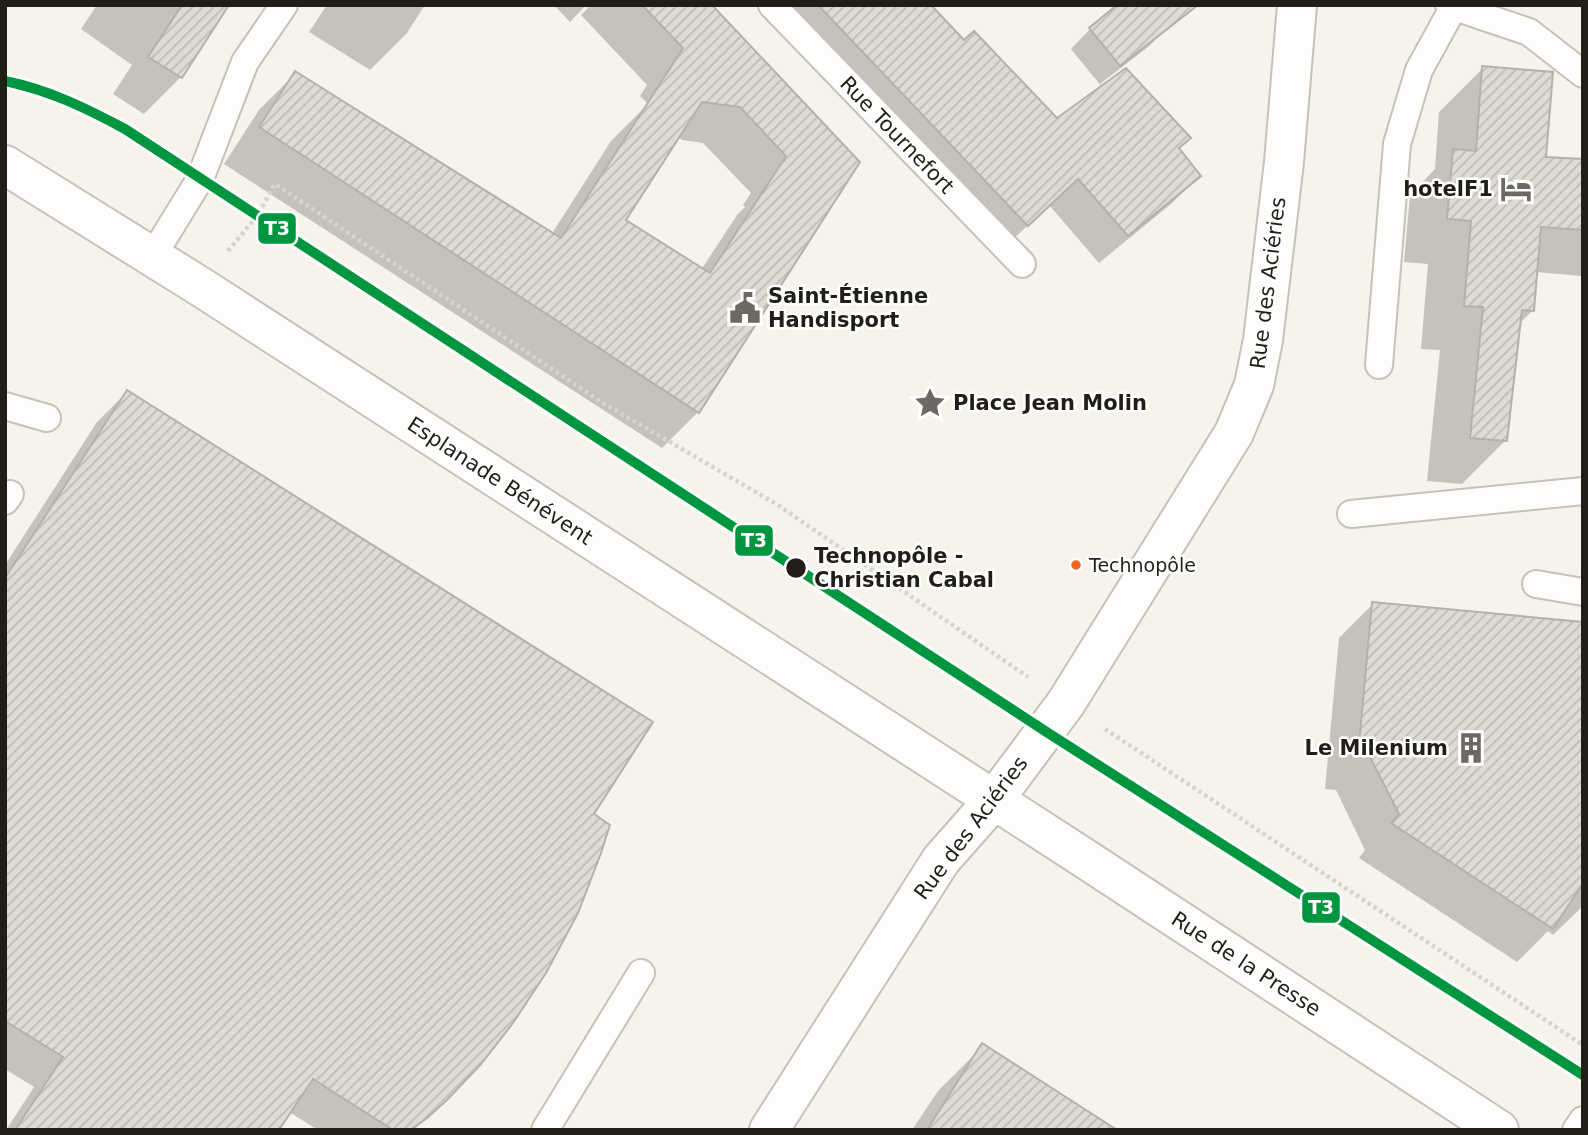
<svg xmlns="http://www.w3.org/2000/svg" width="1588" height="1135" font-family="'DejaVu Sans',sans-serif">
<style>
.shadow{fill:#0003;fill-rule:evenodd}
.building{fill:url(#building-hatch);stroke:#b3b1aa;stroke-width:2;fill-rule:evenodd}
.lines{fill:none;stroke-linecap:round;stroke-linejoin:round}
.lane-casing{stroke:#c4c2ba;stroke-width:30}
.street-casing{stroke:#c4c2ba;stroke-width:42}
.secondary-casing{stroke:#c4c2ba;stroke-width:42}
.path{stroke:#d5d4d1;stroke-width:4.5;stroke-dasharray:3.5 3.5;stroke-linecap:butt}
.lane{stroke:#fefdfc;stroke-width:26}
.street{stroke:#fefdfc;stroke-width:38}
.secondary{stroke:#fefdfc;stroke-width:38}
.tram-1-casing{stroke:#fff;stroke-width:16}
.tram-1{stroke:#009640;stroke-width:10}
.bus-dot{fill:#f26522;stroke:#fff;stroke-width:2.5}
.stop-dot{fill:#201e17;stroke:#fff;stroke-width:2.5}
.labels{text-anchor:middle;stroke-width:5;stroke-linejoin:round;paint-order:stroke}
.bus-label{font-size:19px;fill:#201e17;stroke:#fff;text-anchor:start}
.street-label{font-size:21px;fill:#201e17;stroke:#fff}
.poi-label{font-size:21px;font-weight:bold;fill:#201e17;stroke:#fff;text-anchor:end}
.stop-label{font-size:21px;font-weight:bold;fill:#201e17;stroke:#fff;text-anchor:start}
.line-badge{stroke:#fff;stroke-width:2.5}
.badge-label{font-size:19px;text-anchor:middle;font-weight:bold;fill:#fff}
</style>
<defs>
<pattern id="building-hatch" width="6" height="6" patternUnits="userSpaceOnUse" patternTransform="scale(1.75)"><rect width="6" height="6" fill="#dddbd3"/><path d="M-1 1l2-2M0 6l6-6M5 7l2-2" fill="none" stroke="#bdbcb4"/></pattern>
</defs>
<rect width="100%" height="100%" fill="#f6f3ea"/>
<!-- shadow -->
<g class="shadow">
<path d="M97 5H227L181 77 144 114 113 94 132 65 81 29Z"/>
<path d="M327 5H425L407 33 370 70 309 32Z"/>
<path d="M554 5H586L570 22Z"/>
<path d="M591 5H710L858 162 698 412 662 448 224 164 259 110 296 73 551 235 611 141 648 104 640 96 647 85 581 15ZM678 136 682 140 703 143 751 193 743 205 745 207 737 215 701 270 624 220Z"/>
<path d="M763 5H929L964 42 1057 120 1102 87 1071 49 1090 29 1168 27 1148 47 1100 84 1178 149 1199 176 1171 204 1099 263 1049 205 999 253Z"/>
<path d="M1483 68 1544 158 1583 161V274L1581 276 1536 272 1532 311 1519 324 1505 441 1462 484 1427 481 1440 350 1421 349 1428 264 1404 262 1410 195 1435 169 1439 112Z"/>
<path d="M127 392 592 814 446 1098 414 1130H318L289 1112 277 1130H6L34 1087 5 1069V565L97 422Z"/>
<path d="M1373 604 1583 623V906L1553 935 1548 931 1517 962 1359 858 1365 850 1336 790 1325 789 1339 638Z"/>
<path d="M983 1046 1097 1130H912L938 1091Z"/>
</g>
<!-- building -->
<g class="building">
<path d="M182 5H229L182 78 148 57Z"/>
<path d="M642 5H712L860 162 699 413 259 127 295 71 561 238 683 48ZM702 102 740 107 786 156 710 273 626 220Z"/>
<path d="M818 5H931L964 40 974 31 1057 118 1126 68 1191 138 1179 148 1201 176 1128 236 1078 179 1028 226Z"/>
<path d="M1117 5H1198L1120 66 1089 28Z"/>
<path d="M1482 66 1553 72 1546 157 1583 159V230L1541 227 1534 311 1522 310 1507 441 1470 438 1483 307 1464 306 1471 221 1447 219 1453 149 1476 151Z"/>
<path d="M127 390 653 722 594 814 610 825 601 853 578 913 546 973 513 1023 481 1064 447 1100 426 1119 410 1130H393L313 1079 279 1130H15L63 1057 5 1021V578Z"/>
<path d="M1372 602 1583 622V883L1553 929 1391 823 1399 814 1370 757 1358 756Z"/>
<path d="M982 1043 1117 1130H927Z"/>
</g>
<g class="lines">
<defs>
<g id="lane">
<path d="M772 5 1022 264"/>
<path d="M1449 5 1529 32 1583 74"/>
<path d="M152 257 200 179 245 62 284 5"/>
<path d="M1379 365 1397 144 1419 70 1453 8"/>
<path d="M5 406 47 418"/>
<path d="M5 501 10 494"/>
<path d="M1351 514 1583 491"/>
<path d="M1536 584 1583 592"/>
<path d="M545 1130 641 973"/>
<path d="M1576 1130 1583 1120"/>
</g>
<path id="street" d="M5 165 201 287 1081 856 1499 1130"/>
<path id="secondary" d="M769 1130 941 860 993 801 1066 703 1234 433 1254 385 1263 340 1284 162 1297 5"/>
</defs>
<!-- lane casing -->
<use href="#lane" class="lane-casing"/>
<!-- street casing -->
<use href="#street" class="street-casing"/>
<!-- secondary casing -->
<use href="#secondary" class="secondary-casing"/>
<!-- path -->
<g class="path">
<path d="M228 251 257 216 275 184 603 403 778 505 1028 677"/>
<path d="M1105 729 1583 1045"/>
</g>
<!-- lane -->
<use href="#lane" class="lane"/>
<!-- street -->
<use href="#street" class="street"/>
<!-- secondary -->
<use href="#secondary" class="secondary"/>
<defs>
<path id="tram-1" d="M5 81C49 90 86 108 125 129L1045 731 1583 1075"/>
</defs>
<!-- tram-1 casing -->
<use href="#tram-1" class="tram-1-casing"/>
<!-- tram-1 -->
<use href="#tram-1" class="tram-1"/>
</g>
<!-- icons -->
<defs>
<symbol id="hotel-bare" viewBox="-9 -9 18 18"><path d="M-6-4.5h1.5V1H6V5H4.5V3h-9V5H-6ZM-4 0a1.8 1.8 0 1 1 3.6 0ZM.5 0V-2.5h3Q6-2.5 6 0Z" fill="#6b6961" stroke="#fff" stroke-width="2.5" paint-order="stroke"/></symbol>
<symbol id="civic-bare" viewBox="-9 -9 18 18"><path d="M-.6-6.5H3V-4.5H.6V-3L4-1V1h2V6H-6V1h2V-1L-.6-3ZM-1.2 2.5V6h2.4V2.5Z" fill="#6b6961" stroke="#fff" stroke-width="2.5" paint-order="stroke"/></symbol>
<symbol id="sight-bare" viewBox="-9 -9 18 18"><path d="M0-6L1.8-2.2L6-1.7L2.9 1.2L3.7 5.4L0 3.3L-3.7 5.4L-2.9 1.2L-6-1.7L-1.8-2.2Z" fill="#6b6961" stroke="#fff" stroke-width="2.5" paint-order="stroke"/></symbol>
<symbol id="building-bare" viewBox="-9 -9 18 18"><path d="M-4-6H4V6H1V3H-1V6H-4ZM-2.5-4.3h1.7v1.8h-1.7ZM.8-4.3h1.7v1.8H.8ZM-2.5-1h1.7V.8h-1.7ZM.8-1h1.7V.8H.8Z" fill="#6b6961" stroke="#fff" stroke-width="2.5" paint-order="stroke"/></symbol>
</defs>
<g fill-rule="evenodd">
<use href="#hotel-bare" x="1494" y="167" width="44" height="44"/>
<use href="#civic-bare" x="723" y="286" width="44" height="44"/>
<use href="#sight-bare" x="908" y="381" width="44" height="44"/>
<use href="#building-bare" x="1449" y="726" width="44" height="44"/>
</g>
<!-- markers -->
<circle class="bus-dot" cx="1076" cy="565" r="6"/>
<circle class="stop-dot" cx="796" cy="568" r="11"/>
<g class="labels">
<!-- bus labels -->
<g class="bus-label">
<text x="1089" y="572">Technopôle</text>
</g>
<!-- street labels -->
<g class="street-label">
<text transform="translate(897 135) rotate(46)" y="7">Rue Tournefort</text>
<text transform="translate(1268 283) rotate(-83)" y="7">Rue des Aciéries</text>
<text transform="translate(500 481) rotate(33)" y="7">Esplanade Bénévent</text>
<text transform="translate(971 828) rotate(-53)" y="7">Rue des Aciéries</text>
<text transform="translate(1246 964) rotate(33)" y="7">Rue de la Presse</text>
</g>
<!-- poi labels -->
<g class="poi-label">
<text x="1493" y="196">hotelF1</text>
<text x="768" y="303" text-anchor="start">Saint-Étienne<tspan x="768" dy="24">Handisport</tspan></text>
<text x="953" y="410" text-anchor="start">Place Jean Molin</text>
<text x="1448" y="755">Le Milenium</text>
</g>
<!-- stop labels -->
<g class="stop-label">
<text x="814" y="563">Technopôle -<tspan x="814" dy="24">Christian Cabal</tspan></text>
</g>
</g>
<g class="line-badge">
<rect x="257" y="212" width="40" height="33" rx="7" fill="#009640"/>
<rect x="734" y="524" width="40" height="33" rx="7" fill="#009640"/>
<rect x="1301" y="891" width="40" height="33" rx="7" fill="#009640"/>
</g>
<g class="badge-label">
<text x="277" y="235">T3</text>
<text x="754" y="547">T3</text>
<text x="1321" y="914">T3</text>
</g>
<!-- border -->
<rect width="1588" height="1135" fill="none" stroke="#201e17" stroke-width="14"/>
</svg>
